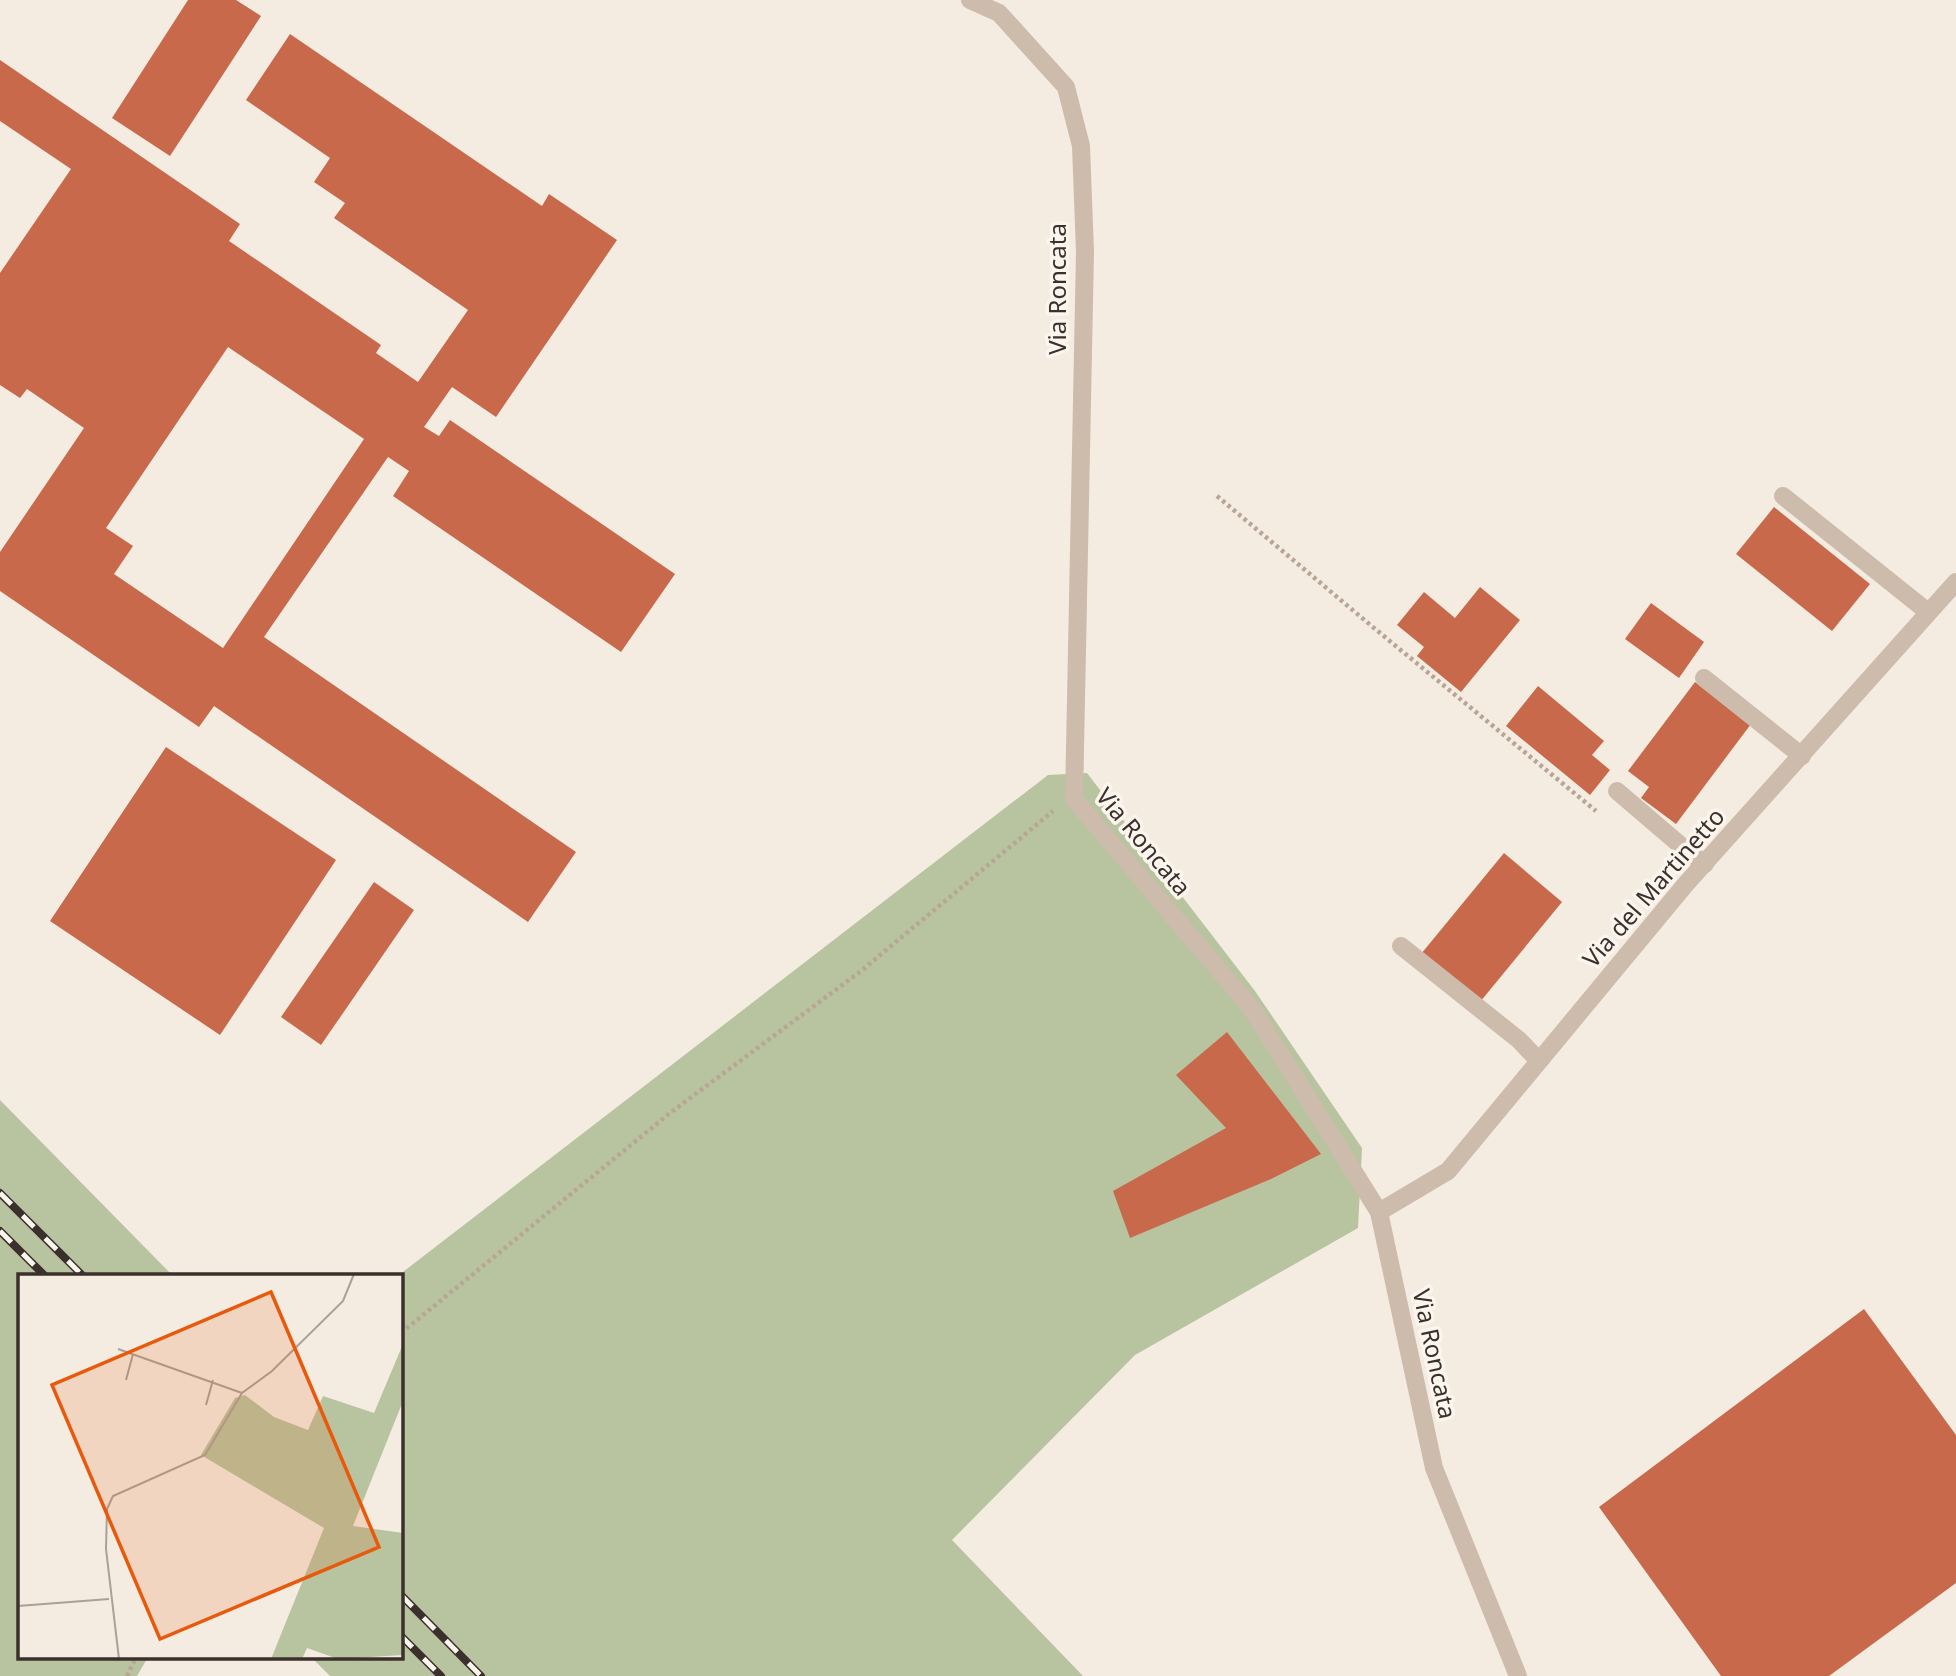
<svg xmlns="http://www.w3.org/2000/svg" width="1956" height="1676" font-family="'Noto Sans',sans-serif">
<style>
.green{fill:#b8c4a0}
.building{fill:#c8694b;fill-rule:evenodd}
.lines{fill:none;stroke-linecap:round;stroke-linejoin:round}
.path{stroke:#b9a596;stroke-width:4.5;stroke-dasharray:3.5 3.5;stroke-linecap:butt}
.minor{stroke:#cdbbac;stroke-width:18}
.rail-casing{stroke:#3b302b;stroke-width:8}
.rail{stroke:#fbf5ee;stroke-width:5;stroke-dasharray:16;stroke-linecap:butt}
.labels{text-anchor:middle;stroke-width:7;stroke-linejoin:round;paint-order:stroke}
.street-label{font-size:24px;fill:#3b302b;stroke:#fbf5ee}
.inset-road{fill:none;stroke:#aaa098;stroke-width:2}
.view{fill:#e8590c;fill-opacity:0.15;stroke:#e8590c;stroke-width:3.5}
.inset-edge{fill:none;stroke:#3b302b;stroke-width:3.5}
</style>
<rect width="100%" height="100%" fill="#f4ebe1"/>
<!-- green -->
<g class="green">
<path d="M1087 773 1255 991 1362 1148 1358 1228 1135 1355 952 1540 1083 1676H330L311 1657H401V1275H399L1048 775Z"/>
<path d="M0 1100 172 1275H19V1657H148L137 1676H0Z"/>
</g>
<!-- building -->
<g class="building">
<path d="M188 0H236L261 16 170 156 112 118Z"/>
<path d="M290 34 542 206 549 194 617 240 496 417 452 387 424 427 439 436 450 420 675 574 621 652 393 496 409 471 388 457 264 637 576 852 528 922 214 706 199 727 0 591V552L84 428 27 389 20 398 0 385V273L71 169 0 121V60L240 224 229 241 381 345 376 353 418 382 468 310 334 218 345 203 314 182 330 158 246 100ZM228 347 364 439 223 648 114 574 133 546 106 528Z"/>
<path d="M1774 507 1870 584 1832 631 1736 554Z"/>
<path d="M1480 587 1520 620 1461 692 1417 656 1424 647 1397 625 1424 592 1455 618Z"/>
<path d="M1651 603 1704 642 1679 678 1625 639Z"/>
<path d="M1695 682 1751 724 1676 824 1641 798 1649 787 1628 771Z"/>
<path d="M1538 686 1604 741 1592 755 1610 770 1590 795 1506 726Z"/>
<path d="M166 747 336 860 220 1035 50 921Z"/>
<path d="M1504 853 1562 902 1480 1002 1421 954Z"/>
<path d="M374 882 414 910 321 1045 281 1017Z"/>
<path d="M1227 1032 1321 1154 1271 1179 1130 1238 1113 1191 1226 1128 1176 1075Z"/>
<path d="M1864 1309 1956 1435V1583L1829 1676H1721L1599 1507Z"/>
</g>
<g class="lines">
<!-- path -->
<g class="path">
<path d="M1217 496 1374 628 1596 811"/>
<path d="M401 1333 670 1113 861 971 1053 811"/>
<path d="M127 1676 136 1657"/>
</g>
<!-- minor -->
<g class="minor">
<path d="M970 0 999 13 1066 87 1081 146 1085 252 1074 799 1252 1009 1379 1212 1434 1468 1518 1676"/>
<path d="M1783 496 1928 612"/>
<path d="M1704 678 1802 756"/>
<path d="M1617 791 1686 850 1705 864"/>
<path d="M1401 946 1519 1040 1539 1061"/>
<path d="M1379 1212 1448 1171 1685 885 1956 582"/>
</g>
<defs>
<g id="rail">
<path d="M0 1193 82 1275"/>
<path d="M0 1231 44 1275"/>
<path d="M401 1595 481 1676"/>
<path d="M401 1636 441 1676"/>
</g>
</defs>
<!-- rail casing -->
<use href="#rail" class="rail-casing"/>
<!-- rail -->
<use href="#rail" class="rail"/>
</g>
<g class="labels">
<!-- street labels -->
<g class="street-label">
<text transform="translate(1058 289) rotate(-90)" y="8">Via Roncata</text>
<text transform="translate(1143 842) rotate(50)" y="8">Via Roncata</text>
<text transform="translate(1654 888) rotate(-49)" y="8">Via del Martinetto</text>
<text transform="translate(1434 1354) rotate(78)" y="8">Via Roncata</text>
</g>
</g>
<!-- overview -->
<g transform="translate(18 1274)">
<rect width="385" height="385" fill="#f4ebe1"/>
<path d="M385 70V127L335 252 385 259V381L320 385 289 374 284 385H253L306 254 183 181 217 124 227 121 256 143 290 156 305 122 356 139Z" fill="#b8c4a0"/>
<path class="inset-road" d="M100 75 224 119M108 106 115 80M188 131 195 106M0 332 91 325M101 385 88 275 89 235 95 222 187 181 224 119 254 97 325 27 336 0"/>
<path class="view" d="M253 18 361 273 142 365 34 111Z"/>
<rect width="385" height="385" class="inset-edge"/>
</g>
</svg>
